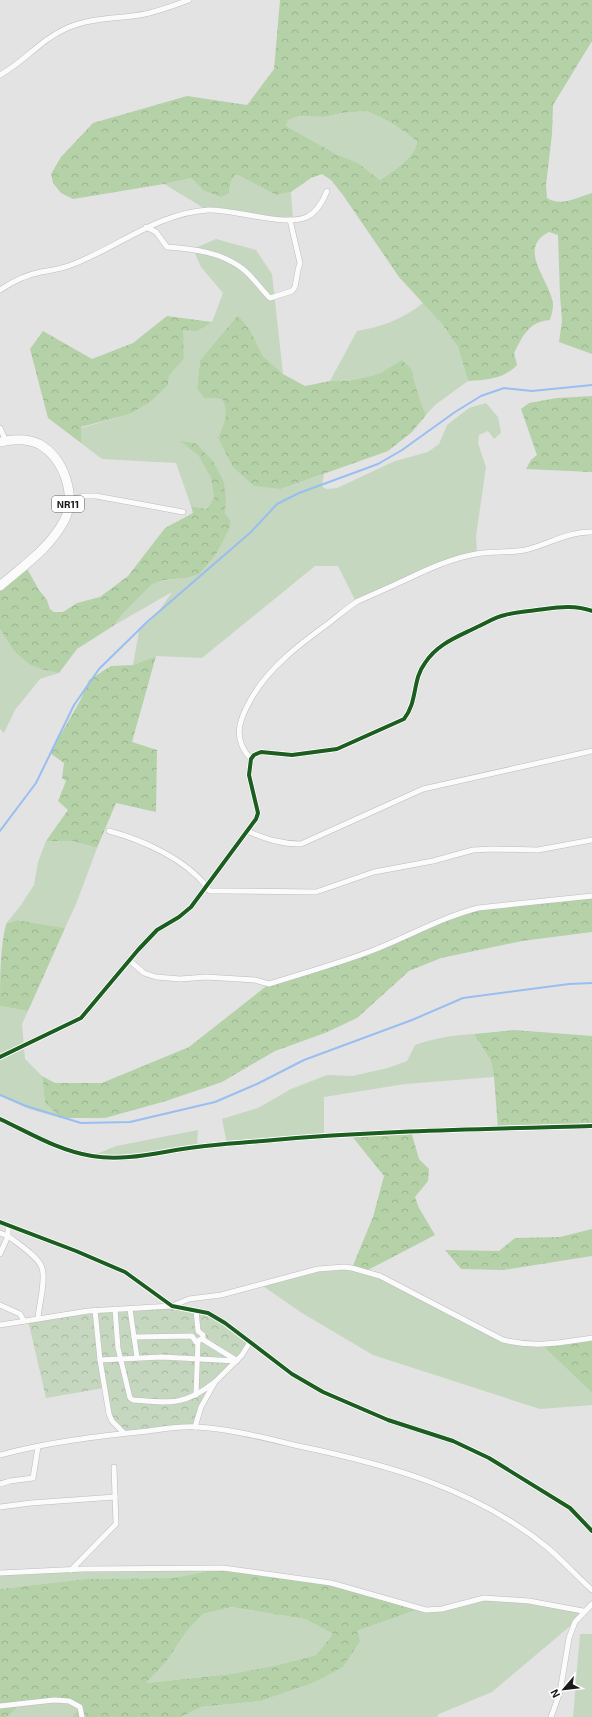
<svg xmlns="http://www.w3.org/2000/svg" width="592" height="1717" font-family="'Exo 2',sans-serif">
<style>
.grass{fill:#c5d7be}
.forest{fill:url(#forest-crowns);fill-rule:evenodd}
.park{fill:url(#park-crowns)}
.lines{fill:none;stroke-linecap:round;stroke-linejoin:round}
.stream{stroke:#99bef0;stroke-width:2}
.street-casing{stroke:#bcbcbe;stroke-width:6}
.highway-casing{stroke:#bcbcbe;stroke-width:10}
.street{stroke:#fbfbfb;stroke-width:5}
.highway{stroke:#fbfbfb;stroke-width:9}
.cycleway-casing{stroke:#fff;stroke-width:6}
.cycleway{stroke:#1b5e20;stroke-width:4}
.labels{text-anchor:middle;stroke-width:3;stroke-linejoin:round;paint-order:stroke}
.shield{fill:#fff;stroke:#5f5f5f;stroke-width:1}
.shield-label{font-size:10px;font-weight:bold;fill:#1a1a1b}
</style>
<defs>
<pattern id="forest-crowns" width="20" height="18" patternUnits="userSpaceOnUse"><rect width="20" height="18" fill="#b5d1a8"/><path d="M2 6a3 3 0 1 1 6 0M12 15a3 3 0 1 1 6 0" fill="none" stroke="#9bb390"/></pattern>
<pattern id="park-crowns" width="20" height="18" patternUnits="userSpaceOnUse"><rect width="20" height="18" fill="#c5d7be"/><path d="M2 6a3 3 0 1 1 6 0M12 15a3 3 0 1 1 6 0" fill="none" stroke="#a9b8a3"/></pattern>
</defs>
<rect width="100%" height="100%" fill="#e3e3e4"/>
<!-- grass -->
<g class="grass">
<path d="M367 111 392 123 417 141C416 157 393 171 380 180L358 163 336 154 286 126 288 120 299 116 324 117 342 113Z"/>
<path d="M236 174 276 195 291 192 293 220 207 210 164 184 191 178 203 190 229 193 231 181Z"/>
<path d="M216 239 256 250 272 274 283 374 263 356 250 330 238 315 200 360 197 389 204 398 222 399 227 407 225 422 218 439 281 489 324 474 322 486 326 489 337 488 395 461 428 452 439 444 447 425 469 408 486 403 498 417 501 433 494 439 488 431 479 435 478 443 486 467 476 536 477 554 458 559 356 602 338 566H315L202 658 156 656 133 665 139 631 157 614 172 592 113 626C122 614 140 589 154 583 164 580 175 579 185 578L225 514 226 503 213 461 181 441 198 455 211 478 214 498 207 509 191 506 176 463 102 459 81 443V428L130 414 168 385 169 376 184 359 182 329 212 322 223 293 201 267 193 249Z"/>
<path d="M423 303 442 324 458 347 468 381 435 405 426 415 402 361 379 374 348 381H330L357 331C384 326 401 320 423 303Z"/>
<path d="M0 629 14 651 44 670 59 673 40 679 15 710 4 733 0 729Z"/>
<path d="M46 841H72L97 848 76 904 65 928 17 920 6 924 21 905 34 885 38 862Z"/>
<path d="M0 1006 28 1011 22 1024 25 1059 42 1076 45 1103 61 1118 29 1109 0 1096Z"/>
<path d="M474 1034 491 1061 494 1077 405 1084 324 1097V1137L227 1144 222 1119 258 1108 291 1089 327 1075 352 1076 388 1068 407 1061 415 1045C435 1038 453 1035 474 1034Z"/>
<path d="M198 1130 197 1147 140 1156H92L116 1146Z"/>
<path d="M344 1267 375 1274 491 1335 542 1345 592 1393V1405L540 1409 373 1355 302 1313 260 1284 308 1272Z"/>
<path d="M218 1569 173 1578 85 1579 0 1589V1573Z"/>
<path d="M479 1598 513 1600 583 1611 575 1622 492 1692 439 1714 437 1717H181L201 1707 260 1701 357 1631 419 1609 426 1610Z"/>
<path d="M230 1607 305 1619 333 1634 316 1655 278 1665 230 1674 146 1683 166 1662 186 1632 203 1614Z"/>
<path d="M580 1634H592V1717H573Z"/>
<path d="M69 1701 80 1707 72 1717H7L22 1703Z"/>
</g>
<!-- forest -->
<g class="forest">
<path d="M280 0H592V41L553 105 552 134 546 185 547 198C561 207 578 197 592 193V354L559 342 562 321 560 295 558 235 549 232C515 249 552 282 553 305 553 310 551 316 550 320 528 322 523 336 514 353L517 365C504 379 487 380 468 381L458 347 442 324 399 277 343 195 331 180 322 174 311 178 291 192 276 195 236 174 231 181 229 193 221 197 203 190 191 178 164 184 73 199 61 193 53 183 51 174 61 157 93 123 187 96 247 105 274 69ZM367 111 392 123 417 141C416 157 393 171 380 180L358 163 336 154 286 126 288 120 299 116 324 117 342 113Z"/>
<path d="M238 315 250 330 263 356 283 374 305 386 330 381H348L379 374 402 360 411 369 419 398 426 415 412 432 388 451 281 489 254 486 233 467 218 438C224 424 230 413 222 399L204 398 197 389 200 360Z"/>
<path d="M167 316 212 322 197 331 183 330 184 359 169 376 168 385 150 402 130 414 81 427V443L48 418 30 349 43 331 92 359 133 343Z"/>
<path d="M592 396V472L526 469 531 460 537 455 521 409 529 403 557 398Z"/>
<path d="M180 441 195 443 213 461 224 482 226 503 225 514 230 520V527L216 554 199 574 185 578 164 580 152 584 124 612 113 626 77 649 59 673 44 670 29 664 14 651 0 629V586L25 565 39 590 47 600 50 609 54 612H63L77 603 100 597 128 576 165 528 193 513 191 506 207 509 214 498 211 478 198 455Z"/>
<path d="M156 656 132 742 157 750 156 812 116 803 97 848 72 841H46L68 810 58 801 66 781 62 778 64 763 50 753 80 701 89 680 111 666 133 665Z"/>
<path d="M592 896V932L522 941 441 958 409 971 357 1018 325 1033 275 1051 222 1082 166 1101 105 1118H61L45 1103 42 1076 55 1083H102L189 1047 269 984 374 950 463 912Z"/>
<path d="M17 920 65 928 28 1011 0 1006C0 979 0 948 6 924Z"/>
<path d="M514 1030 592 1036V1126L498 1128 494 1077 491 1061 474 1034Z"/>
<path d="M411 1131 419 1159 429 1169 428 1181 415 1197 419 1208 435 1235 366 1271 352 1268 373 1217 384 1176 351 1135Z"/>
<path d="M592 1229V1256L503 1270 461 1269 445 1250 499 1251 515 1238 560 1237Z"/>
<path d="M592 1338V1393L542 1345Z"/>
<path d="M218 1569 331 1583 419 1609 357 1631 360 1641 343 1667 312 1683 260 1701 201 1707 181 1717H72L80 1707 69 1701 22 1703 7 1717H0V1589L85 1579 173 1578ZM231 1607 305 1619 333 1634 316 1655 278 1665 230 1674 146 1683 166 1662 186 1632 203 1614Z"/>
</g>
<!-- park -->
<path class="park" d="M172 1306 208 1312 227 1321 251 1339 242 1355 215 1382 195 1427 124 1433 112 1421 104 1388 46 1398 28 1320Z"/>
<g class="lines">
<!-- stream -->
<g class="stream">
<path d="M0 831 36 783 74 705 99 669 147 622 251 532 277 504 299 493 378 464 402 450 455 412 481 396 504 388 532 391 592 385"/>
<path d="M0 1095 26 1106 81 1123 130 1122 215 1102 257 1084 304 1060 412 1020 463 998 569 984 592 983"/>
</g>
<defs>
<g id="street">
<path d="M0 75C25 61 40 40 67 28 92 17 120 19 145 14 160 11 175 5 189 0"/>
<path d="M146 227 156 232 167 247C194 249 221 252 243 269 253 277 261 289 270 298L292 291 295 287 298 270 300 263 290 220"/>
<path d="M0 290C13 281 26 275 41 272 52 270 61 269 71 265 117 248 157 213 208 210 236 209 282 227 307 217 317 212 323 201 327 191"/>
<path d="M0 428 6 441"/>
<path d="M68 501 83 496H96L183 512"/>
<path d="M251 759C232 739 239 720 251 699 269 667 300 644 329 623 338 616 348 607 358 601 374 594 390 587 405 580 428 569 452 558 476 554 492 551 509 553 525 550 547 545 569 531 592 532"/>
<path d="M109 831C143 840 185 859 207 887"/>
<path d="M247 831C266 839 281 844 301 844L423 789 592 751"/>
<path d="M206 888 210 891H226L316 892 374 872 433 861 473 850 493 849 538 850 592 840"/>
<path d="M129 960 144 973 156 977 180 979 206 977 255 980 269 984C304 973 340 963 374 950 410 936 440 918 478 908L592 896"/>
<path d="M0 1057 81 1018 138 950 157 930 179 917 191 907 256 819 258 813 249 775 251 759 254 755 261 752 292 755 337 749 404 719C418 701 412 680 425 663 437 644 457 637 477 627 486 623 495 617 505 615 512 613 521 612 529 611 550 609 571 603 592 611"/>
<path d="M0 1119C30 1133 59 1151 92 1156 127 1162 162 1151 197 1147 219 1144 241 1143 263 1141 372 1131 482 1129 592 1126"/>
<path d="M0 1222 76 1251 125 1272 172 1306 208 1313 225 1323 292 1374 323 1392 388 1420 453 1441 489 1458 570 1508 592 1531"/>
<path d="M8 1226V1236C17 1243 39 1257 42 1268 46 1280 39 1305 38 1318"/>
<path d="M0 1233 8 1236 0 1254"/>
<path d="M0 1305 20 1314 24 1321"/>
<path d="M115 1309 118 1348 130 1398 133 1400C170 1403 184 1406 215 1382"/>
<path d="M130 1309 134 1337"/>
<path d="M95 1310 100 1360 162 1357 237 1361"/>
<path d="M0 1325 88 1311 172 1306 189 1299 221 1295 318 1269 344 1267 352 1268 380 1276 503 1340C537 1348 559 1343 592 1338"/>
<path d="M202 1339 236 1360"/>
<path d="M137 1357 134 1337 192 1336 196 1342 203 1338V1335L198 1331 196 1310"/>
<path d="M100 1360 109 1414 112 1421 124 1433"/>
<path d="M196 1395 198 1341"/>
<path d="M195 1427 201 1407 215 1382 242 1355 250 1342"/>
<path d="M0 1455C48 1442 99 1436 148 1431 163 1429 180 1426 196 1427 231 1429 265 1438 299 1446 389 1465 476 1489 548 1548 563 1561 577 1576 592 1590"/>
<path d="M0 1484 10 1481 33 1478 38 1447"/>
<path d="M0 1507 31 1503 115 1497"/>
<path d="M71 1570 116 1524 114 1467"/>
<path d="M0 1573 83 1569 223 1568 331 1583 426 1610 442 1609 484 1598 529 1601 583 1611"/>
<path d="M0 1706 54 1700 69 1701 80 1707 82 1717"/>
<path d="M551 1717 560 1692 569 1638 575 1622 592 1604"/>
</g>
<path id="highway" d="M0 442C13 439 27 438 39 444 64 458 77 496 64 521 49 549 23 566 0 586"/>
</defs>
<!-- street casing -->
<use href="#street" class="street-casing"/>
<!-- highway casing -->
<use href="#highway" class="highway-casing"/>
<!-- street -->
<use href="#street" class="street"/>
<!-- highway -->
<use href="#highway" class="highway"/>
<defs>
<g id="cycleway">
<path d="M0 1057 81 1018 138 950 157 930 179 917 191 907 256 819 258 813 249 775 251 759 254 755 261 752 292 755 337 749 404 719C418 701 412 680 425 663 437 644 457 637 477 627 486 623 495 617 505 615 512 613 521 612 529 611 550 609 571 603 592 611"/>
<path d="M0 1119C30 1133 59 1151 92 1156 127 1162 162 1151 197 1147 219 1144 241 1143 263 1141 372 1131 482 1129 592 1126"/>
<path d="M0 1222 76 1251 125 1272 172 1306 208 1313 225 1323 292 1374 323 1392 388 1420 453 1441 489 1458 570 1508 592 1531"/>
</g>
</defs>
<!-- cycleway casing -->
<use href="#cycleway" class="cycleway-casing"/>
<!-- cycleway -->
<use href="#cycleway" class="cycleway"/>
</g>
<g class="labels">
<!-- shield labels -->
<rect class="shield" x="52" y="496" width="32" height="16" rx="3"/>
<g class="shield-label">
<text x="68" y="508">NR11</text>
</g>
</g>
<!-- north arrow -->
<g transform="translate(564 1689) rotate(242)" stroke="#ffffff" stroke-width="3" paint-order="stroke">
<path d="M0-3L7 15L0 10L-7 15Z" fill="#1a1a1b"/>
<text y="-6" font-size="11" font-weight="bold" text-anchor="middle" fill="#1a1a1b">N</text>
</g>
</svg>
